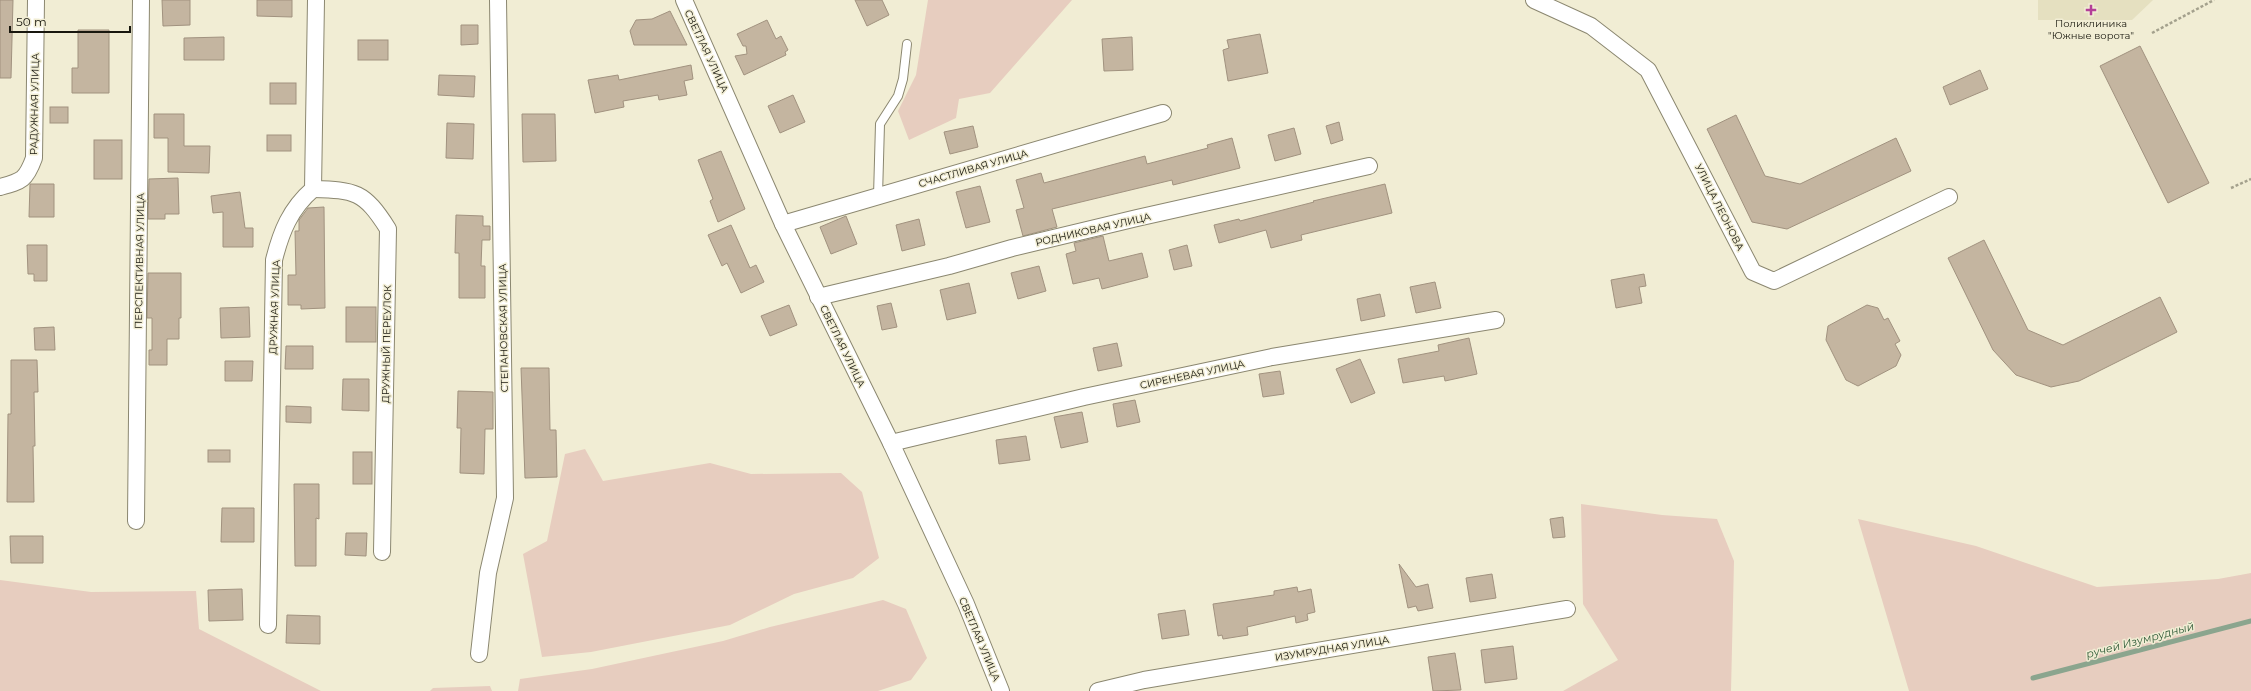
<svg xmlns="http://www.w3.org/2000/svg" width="2251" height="691" font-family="Montserrat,sans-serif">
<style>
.built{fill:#e5e0c0}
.green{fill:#e7cdbf}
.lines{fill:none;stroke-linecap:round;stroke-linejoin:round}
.stream{stroke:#8ba58e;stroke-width:5}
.building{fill:#c4b5a0;stroke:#a1927f}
.lane-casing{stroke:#8b8770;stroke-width:10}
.street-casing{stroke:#8b8770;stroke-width:18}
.path{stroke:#a4a18d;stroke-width:2.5;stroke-dasharray:3 2;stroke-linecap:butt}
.lane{stroke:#fff;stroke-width:8}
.street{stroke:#fff;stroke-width:16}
.poi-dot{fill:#b43f98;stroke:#f1edd4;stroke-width:1.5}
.labels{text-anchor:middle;stroke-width:3;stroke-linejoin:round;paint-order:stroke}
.poi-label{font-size:10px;fill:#18170e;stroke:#f1edd4}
.street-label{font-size:10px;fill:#18170e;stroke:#f1edd4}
.water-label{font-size:11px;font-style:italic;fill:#315b38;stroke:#f1edd4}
</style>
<rect width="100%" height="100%" fill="#f1edd4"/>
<!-- built -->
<path class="built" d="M2038 0H2153L2132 20H2038Z"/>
<!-- green -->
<g class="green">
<path d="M928 0H1072L990 93 959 99 956 118 909 140 898 111 916 75Z"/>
<path d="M585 449 603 481 710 463 751 474 841 473 862 492 879 558 853 578 794 594 730 625 591 652 542 657 523 554 547 541 565 454Z"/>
<path d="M1581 504 1662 515 1717 519 1734 561 1731 691H1563L1618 660 1583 604Z"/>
<path d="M1858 519 1976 546 2097 587 2218 579 2251 573V691H1909Z"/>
<path d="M0 580 91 592 196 591 199 629 321 691H0Z"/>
<path d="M883 600 906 609 927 658 911 680 878 691H518L520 679 592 669 723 641 770 627Z"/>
<path d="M490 686 492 691H430L433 688Z"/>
</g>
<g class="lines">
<!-- stream -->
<path class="stream" d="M2033 678 2251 621"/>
</g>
<!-- building -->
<g class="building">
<path d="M0 0H13L11 78H0Z"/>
<path d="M162 0H190V25L163 26Z"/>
<path d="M257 0H292V17L257 16Z"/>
<path d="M855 0H882L889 15 867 26Z"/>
<path d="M670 11 687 45H634L630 31 636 20 652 19Z"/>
<path d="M767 20 776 39 781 36 788 50 785 52 786 55 744 75 735 56 747 54 746 46H743L737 34Z"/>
<path d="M461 25H478V44L461 45Z"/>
<path d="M78 30H109V93H72V68H78Z"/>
<path d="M1260 34 1268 73 1228 81 1223 50 1229 48 1227 40Z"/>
<path d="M224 37V60H184V38Z"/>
<path d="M1132 37 1133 70 1104 71 1102 39Z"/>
<rect x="358" y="40" width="30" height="20"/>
<path d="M2140 46 2209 183 2168 203 2100 66Z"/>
<path d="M691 65 693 79 684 81 687 95 659 100 658 95 623 101 624 107 595 113 588 80 618 75 619 80Z"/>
<path d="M1980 70 1988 89 1950 105 1943 87Z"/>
<path d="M439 75 475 76 474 97 438 95Z"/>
<rect x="270" y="83" width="26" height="21"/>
<path d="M793 95 805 122 780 133 768 106Z"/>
<rect x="50" y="107" width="18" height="16"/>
<path d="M154 114H184V146H210L209 173 168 172V138H154Z"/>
<path d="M522 114H555L556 161 523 162Z"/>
<path d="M1736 115 1765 176 1800 184 1896 138 1911 171 1787 229 1752 222 1707 129Z"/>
<path d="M1339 122 1343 140 1331 144 1326 126Z"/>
<path d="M447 123 474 124 473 159 446 158Z"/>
<path d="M973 126 978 147 950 154 944 132Z"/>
<path d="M1294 128 1301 154 1275 161 1268 135Z"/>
<rect x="267" y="135" width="24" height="16"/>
<path d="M1232 138 1240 168 1173 185 1172 180 1052 209 1057 227 1023 236 1016 210 1024 208 1016 180 1041 173 1044 183 1145 156 1147 164 1208 148 1207 145Z"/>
<rect x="94" y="140" width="28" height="39"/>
<path d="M721 151 745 209 718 222 710 201 713 199 698 160Z"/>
<path d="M178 178 179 214H165V219H148L149 179Z"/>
<path d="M30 184H54V217H29Z"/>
<path d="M1385 184 1392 213 1301 235 1302 240 1271 248 1266 230 1219 243 1214 225 1239 219 1240 221 1314 202 1313 201Z"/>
<path d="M980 186 990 222 966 228 956 192Z"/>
<path d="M240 192 245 228H253V247H223V212L213 213 211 196Z"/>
<path d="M324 207 325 308 301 309V305H288V275H296L295 231H299V220L308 208Z"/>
<path d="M456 215 483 216V226H490V240H482L481 266H485V298H459V253H455Z"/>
<path d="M846 216 857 244 831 254 820 227Z"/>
<path d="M919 219 925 245 902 251 896 225Z"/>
<path d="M731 225 750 268 756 265 764 282 741 293 727 263 722 266 708 235Z"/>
<path d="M1103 236 1109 261 1142 253 1148 277 1102 289 1099 278 1073 284 1066 254 1076 251 1074 243Z"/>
<path d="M1984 240 2028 330 2063 345 2160 297 2177 332 2079 381 2051 387 2016 375 1993 350 1948 258Z"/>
<path d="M27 245H47V281H34V274H28Z"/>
<path d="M1187 245 1192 266 1174 270 1169 250Z"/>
<path d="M1039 266 1046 291 1018 299 1011 273Z"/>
<path d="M148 273H181V318H179V339H167V365H149V350H152V318H147Z"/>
<path d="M1644 274 1646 286 1639 287 1642 303 1616 308 1611 280Z"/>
<path d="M1435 282 1441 308 1416 313 1410 287Z"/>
<path d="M969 283 976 313 947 320 940 290Z"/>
<path d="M1380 294 1385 316 1361 321 1357 299Z"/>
<path d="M891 303 897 327 882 330 877 306Z"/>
<path d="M789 305 797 325 770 336 761 316Z"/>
<path d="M1867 305 1878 308 1884 320 1888 318 1900 341 1895 344 1901 355 1896 366 1858 386 1846 380 1826 340 1828 326Z"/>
<path d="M249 307 250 337 221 338 220 308Z"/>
<rect x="346" y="307" width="30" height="35"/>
<path d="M54 327 55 350H35L34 328Z"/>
<path d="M1469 338 1477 374 1445 381 1444 376 1403 383 1398 359 1439 351 1438 345Z"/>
<path d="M1117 343 1122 366 1098 371 1093 348Z"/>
<path d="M286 346H313V369H285Z"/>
<path d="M1360 359 1375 393 1351 403 1336 369Z"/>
<path d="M11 360H37L38 392H34L35 446H33L34 502H7L8 414H11Z"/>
<path d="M225 361H253L252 381H225Z"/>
<path d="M521 368H549L550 430H556L557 477 525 478Z"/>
<path d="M1280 371 1284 394 1263 397 1259 374Z"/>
<path d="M343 379H369V411L342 410Z"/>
<path d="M458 391 493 392V429H485L484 474 460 473 461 428H457Z"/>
<path d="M1135 400 1140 422 1117 427 1113 404Z"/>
<path d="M286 406 311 407V423L286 422Z"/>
<path d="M1082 412 1088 442 1061 448 1054 417Z"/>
<path d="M1026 436 1030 460 999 464 996 440Z"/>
<rect x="208" y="450" width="22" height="12"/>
<rect x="353" y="452" width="19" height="32"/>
<path d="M294 484H319V519L316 518V566H295Z"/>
<path d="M222 508H254V542H221Z"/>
<path d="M1563 517 1565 537 1553 538 1550 519Z"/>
<path d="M346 533H367L366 556 345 555Z"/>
<path d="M10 536H43V563H11Z"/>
<path d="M1399 564 1416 587 1428 584 1433 608 1418 611 1416 606 1408 608Z"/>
<path d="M1492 574 1496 598 1470 602 1466 578Z"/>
<path d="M1297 587 1298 592 1311 589 1315 612 1307 614 1308 620 1296 623 1295 616 1247 627 1248 635 1223 639 1222 635 1218 636 1213 604 1274 595V591Z"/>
<path d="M242 589 243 620 209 621 208 590Z"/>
<path d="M1185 610 1189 635 1162 639 1158 614Z"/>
<path d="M287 615 320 616V644L286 643Z"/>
<path d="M1513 646 1517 679 1485 683 1481 650Z"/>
<path d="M1455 653 1461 690 1433 691 1428 657Z"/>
</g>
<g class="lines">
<defs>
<path id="lane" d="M878 196 880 124 898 96 903 79 907 44"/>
<g id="street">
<path d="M684 0 783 224 891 443 966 604 1001 691"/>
<path d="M1534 0 1591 26 1648 70 1753 272 1774 281 1949 197"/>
<path d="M0 187C22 181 26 180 34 158L36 0"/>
<path d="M313 189C355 190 364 191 388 229L382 552"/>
<path d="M783 224 1163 113"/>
<path d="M818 297 949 266 1012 248 1137 218 1369 166"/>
<path d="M891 443 1084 397 1272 357 1496 320"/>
<path d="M136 521 141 0"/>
<path d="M268 625 274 260C281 232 290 209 313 189L316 0"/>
<path d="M479 654 488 573 505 498 498 0"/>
<path d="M1098 691 1144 680 1567 609"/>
</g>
</defs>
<!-- lane casing -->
<use href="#lane" class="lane-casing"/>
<!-- street casing -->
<use href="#street" class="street-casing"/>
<!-- path -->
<g class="path">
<path d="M2152 33 2214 0"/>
<path d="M2231 188 2251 179"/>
</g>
<!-- lane -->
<use href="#lane" class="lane"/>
<!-- street -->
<use href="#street" class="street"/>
</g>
<!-- markers -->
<path class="poi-dot" d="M2089 4h4v4h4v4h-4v4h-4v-4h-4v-4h4z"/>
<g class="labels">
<!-- poi labels -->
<g class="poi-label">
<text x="2091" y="27">Поликлиника<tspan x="2091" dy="12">"Южные ворота"</tspan></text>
</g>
<!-- street labels -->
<g class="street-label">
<text transform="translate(707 51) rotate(65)" y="4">СВЕТЛАЯ УЛИЦА</text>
<text transform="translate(34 104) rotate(-89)" y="4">РАДУЖНАЯ УЛИЦА</text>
<text transform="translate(973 168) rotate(-16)" y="4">СЧАСТЛИВАЯ УЛИЦА</text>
<text transform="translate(1720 207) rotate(63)" y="4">УЛИЦА ЛЕОНОВА</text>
<text transform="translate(1093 229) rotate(-13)" y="4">РОДНИКОВАЯ УЛИЦА</text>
<text transform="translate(139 261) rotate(-89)" y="4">ПЕРСПЕКТИВНАЯ УЛИЦА</text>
<text transform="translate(274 307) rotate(-88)" y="4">ДРУЖНАЯ УЛИЦА</text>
<text transform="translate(503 328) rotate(-91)" y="4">СТЕПАНОВСКАЯ УЛИЦА</text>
<text transform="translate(386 344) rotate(-89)" y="4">ДРУЖНЫЙ ПЕРЕУЛОК</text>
<text transform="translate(843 346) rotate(64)" y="4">СВЕТЛАЯ УЛИЦА</text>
<text transform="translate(1192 374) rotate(-12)" y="4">СИРЕНЕВАЯ УЛИЦА</text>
<text transform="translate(980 639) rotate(67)" y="4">СВЕТЛАЯ УЛИЦА</text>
<text transform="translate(1332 648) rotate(-9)" y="4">ИЗУМРУДНАЯ УЛИЦА</text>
</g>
<!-- water labels -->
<g class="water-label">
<text transform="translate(2140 640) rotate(-15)" y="4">ручей Изумрудный</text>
</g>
</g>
<!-- scale -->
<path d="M10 26v6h120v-6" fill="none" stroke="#18170e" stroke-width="2"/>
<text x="16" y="26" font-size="12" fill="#18170e" stroke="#f1edd4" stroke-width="3" paint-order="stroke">50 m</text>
</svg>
